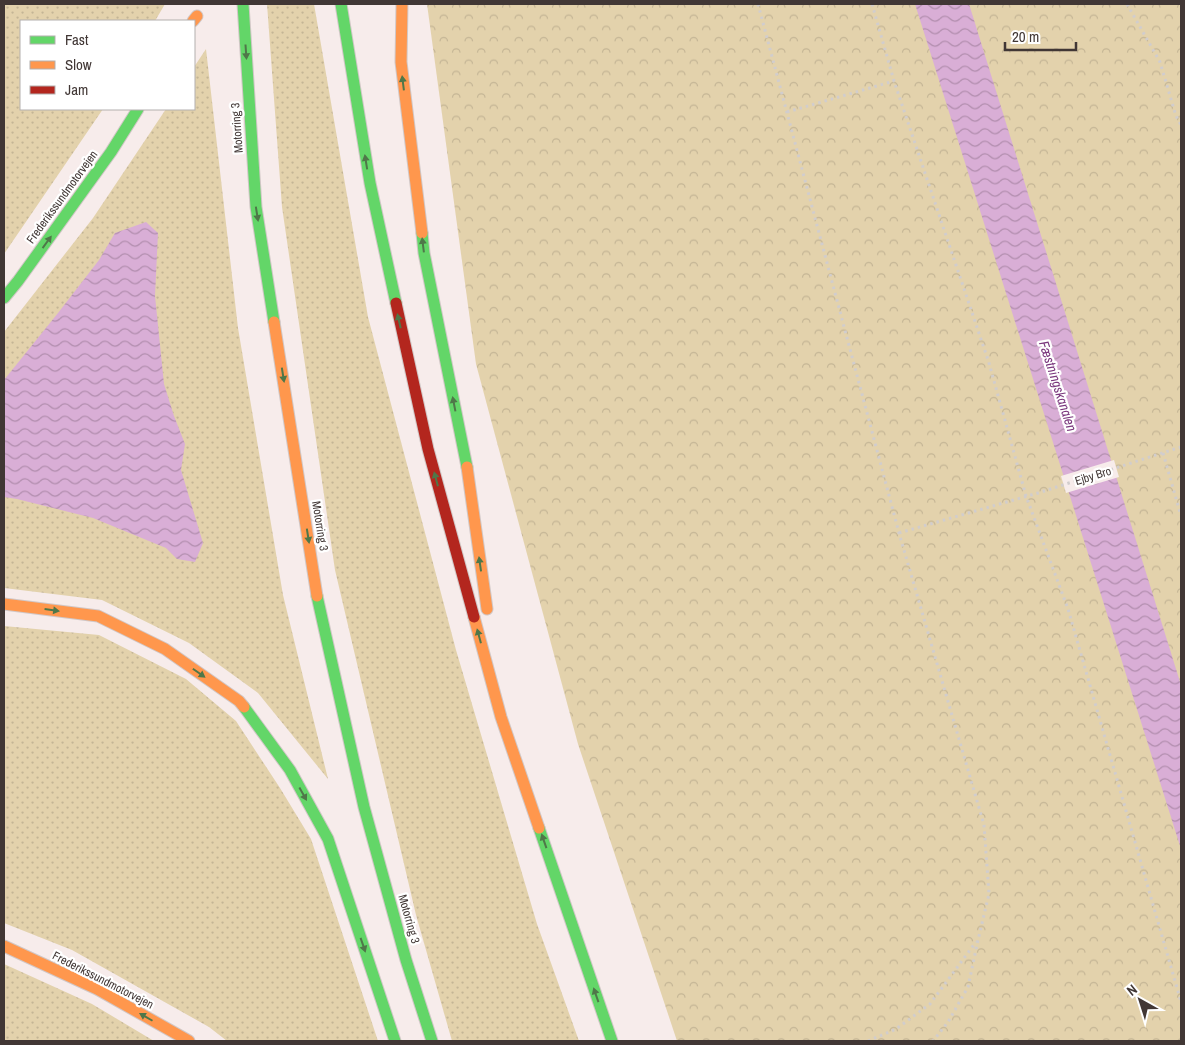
<svg xmlns="http://www.w3.org/2000/svg" width="1185" height="1045" font-family="'Archivo Narrow',sans-serif">
<style>
.grass{fill:url(#grass-dots)}
.park{fill:url(#park-crowns)}
.water{fill:url(#water-waves)}
.pier{fill:#f7eceb}
.lines{fill:none;stroke-linecap:round;stroke-linejoin:round}
.fast-casing{stroke:#d1c7c6;stroke-width:13}
.slow-casing{stroke:#d1c7c6;stroke-width:13}
.jam-casing{stroke:#d1c7c6;stroke-width:13}
.path{stroke:#d1cdcd;stroke-width:3;stroke-dasharray:2.5 4;stroke-linecap:butt}
.fast{stroke:#63d668;stroke-width:11}
.slow{stroke:#ff974d;stroke-width:11}
.jam{stroke:#b3261e;stroke-width:11}
.oneway{fill:#4f7749}
.labels{text-anchor:middle;stroke-width:4.5;stroke-linejoin:round;paint-order:stroke}
.street-label{font-size:12px;fill:#413735;stroke:#fff}
.water-label{font-size:14px;font-style:italic;fill:#7a377d;stroke:#fff}
</style>
<defs>
<pattern id="grass-dots" width="8" height="8" patternUnits="userSpaceOnUse" patternTransform="scale(1.25)"><rect width="8" height="8" fill="#e3d2ac"/><path d="M2 2h.1M6 6h.1" fill="none" stroke="#c4b595" stroke-width="1.8" stroke-linecap="round"/></pattern>
<pattern id="park-crowns" width="20" height="18" patternUnits="userSpaceOnUse" patternTransform="scale(1.25)"><rect width="20" height="18" fill="#e3d2ac"/><path d="M2 6a3 3 0 1 1 6 0M12 15a3 3 0 1 1 6 0" fill="none" stroke="#c4b595"/></pattern>
<pattern id="water-waves" width="16" height="10" patternUnits="userSpaceOnUse" patternTransform="scale(1.25)"><rect width="16" height="10" fill="#d9aed6"/><path d="M0 5q4-4 8 0t8 0" fill="none" stroke="#b28eae"/></pattern>
</defs>
<rect width="100%" height="100%" fill="#f7eceb"/>
<!-- grass -->
<g class="grass">
<path d="M4 4H165L155 21H21V109H103L4 254Z"/>
<path d="M267 4H314L368 317 456 650 537 924 579 1041H452L416 915 335 570 282 207Z"/>
<path d="M206 49 238 328 283 595 328 779 258 693 189 643 102 600 4 588V332L93 218 166 109H194V67Z"/>
<path d="M4 626 99 635 186 679 236 721 280 788 311 839 378 1041H227L209 1027 72 950 4 923Z"/>
<path d="M4 964 92 1004 154 1041H4Z"/>
</g>
<!-- park -->
<path class="park" d="M427 4H1181V1041H677L578 744 476 364Z"/>
<!-- water -->
<g class="water">
<path d="M915 4H969L1181 685V849Z"/>
<path d="M146 222 158 233 155 296 164 384 174 416 185 444 181 470 203 543 195 562 177 559 166 548 93 518 17 499 4 497V380L58 313 99 260 115 233Z"/>
</g>
<!-- pier -->
<path class="pier" d="M1114 460 1119 477 1066 493 1061 476Z"/>
<g class="lines">
<defs>
<g id="fast">
<path d="M243 4 256 207 274 322"/>
<path d="M341 4 370 183 396 303"/>
<path d="M422 233 424 253 467 467"/>
<path d="M4 298 18 281 111 152 138 109"/>
<path d="M317 596 364 807 406 960 432 1041"/>
<path d="M244 707 290 770 328 839 395 1041"/>
<path d="M539 828 612 1041"/>
</g>
<g id="slow">
<path d="M402 4 401 62 422 233"/>
<path d="M193 21 197 16"/>
<path d="M274 322 317 596"/>
<path d="M467 467 487 609"/>
<path d="M4 604 98 616 165 649 239 701 244 707"/>
<path d="M474 617 501 717 539 828"/>
<path d="M4 946 97 989 189 1041"/>
</g>
<path id="jam" d="M396 303 428 449 474 617"/>
</defs>
<!-- fast casing -->
<use href="#fast" class="fast-casing"/>
<!-- slow casing -->
<use href="#slow" class="slow-casing"/>
<!-- jam casing -->
<use href="#jam" class="jam-casing"/>
<!-- path -->
<g class="path">
<path d="M758 4 899 533 984 825 989 894 978 940 968 987 948 1022 933 1041"/>
<path d="M872 4 894 81 989 363 1026 496 1068 609 1181 1002"/>
<path d="M1127 4 1160 62 1176 116 1181 125"/>
<path d="M787 112 894 81"/>
<path d="M1163 453 1181 516"/>
<path d="M899 533 1038 493 1181 447"/>
<path d="M868 1041 896 1029 930 1004 976 942"/>
</g>
<!-- fast -->
<use href="#fast" class="fast"/>
<!-- slow -->
<use href="#slow" class="slow"/>
<!-- jam -->
<use href="#jam" class="jam"/>
</g>
<!-- one-way arrows -->
<defs><path id="oneway-solid" d="M-6-.8H1V-3.2L6.5 0L1 3.2V.8H-6Z" transform="scale(1.25)"/></defs>
<g class="oneway">
<use href="#oneway-solid" transform="translate(246 52) rotate(86)"/>
<use href="#oneway-solid" transform="translate(403 83) rotate(-97)"/>
<use href="#oneway-solid" transform="translate(366 162) rotate(-99)"/>
<use href="#oneway-solid" transform="translate(257 214) rotate(81)"/>
<use href="#oneway-solid" transform="translate(47 242) rotate(-54)"/>
<use href="#oneway-solid" transform="translate(423 245) rotate(-97)"/>
<use href="#oneway-solid" transform="translate(399 321) rotate(-103)"/>
<use href="#oneway-solid" transform="translate(283 375) rotate(81)"/>
<use href="#oneway-solid" transform="translate(454 404) rotate(-101)"/>
<use href="#oneway-solid" transform="translate(436 479) rotate(-105)"/>
<use href="#oneway-solid" transform="translate(308 536) rotate(81)"/>
<use href="#oneway-solid" transform="translate(480 564) rotate(-98)"/>
<use href="#oneway-solid" transform="translate(52 610) rotate(8)"/>
<use href="#oneway-solid" transform="translate(479 636) rotate(-105)"/>
<use href="#oneway-solid" transform="translate(199 673) rotate(35)"/>
<use href="#oneway-solid" transform="translate(303 794) rotate(61)"/>
<use href="#oneway-solid" transform="translate(544 841) rotate(-109)"/>
<use href="#oneway-solid" transform="translate(363 945) rotate(71)"/>
<use href="#oneway-solid" transform="translate(596 995) rotate(-109)"/>
<use href="#oneway-solid" transform="translate(146 1017) rotate(-150)"/>
</g>
<g class="labels">
<!-- street labels -->
<g class="street-label">
<text transform="translate(237 128) rotate(-94)" y="4">Motorring 3</text>
<text transform="translate(62 197) rotate(-54)" y="4">Frederikssundmotorvejen</text>
<text transform="translate(1093 476) rotate(-17)" y="4">Ejby Bro</text>
<text transform="translate(320 526) rotate(81)" y="4">Motorring 3</text>
<text transform="translate(409 919) rotate(74)" y="4">Motorring 3</text>
<text transform="translate(103 980) rotate(27)" y="4">Frederikssundmotorvejen</text>
</g>
<!-- water labels -->
<g class="water-label">
<text transform="translate(1058 386) rotate(72)" y="5">Fæstningskanalen</text>
</g>
</g>
<!-- border -->
<rect width="1185" height="1045" fill="none" stroke="#413735" stroke-width="10"/>
<!-- legend -->
<rect x="20" y="20" width="175" height="90" fill="#ffffff" stroke="#b3afae"/>
<rect x="30" y="36" width="25" height="8" fill="#63d668" stroke="#b3afae"/>
<text x="65" y="45" font-size="15" fill="#413735">Fast</text>
<rect x="30" y="61" width="25" height="8" fill="#ff974d" stroke="#b3afae"/>
<text x="65" y="70" font-size="15" fill="#413735">Slow</text>
<rect x="30" y="86" width="25" height="8" fill="#b3261e" stroke="#b3afae"/>
<text x="65" y="95" font-size="15" fill="#413735">Jam</text>
<!-- north arrow -->
<g transform="translate(1140 1000) rotate(321)" stroke="#ffffff" stroke-width="4" paint-order="stroke">
<path d="M0-4L9 19L0 12L-9 19Z" fill="#413735"/>
<text y="-8" font-size="14" font-weight="bold" text-anchor="middle" fill="#413735">N</text>
</g>
<!-- scale -->
<path d="M1005 42v8h71v-8" fill="none" stroke="#413735" stroke-width="2.5"/>
<text x="1012" y="42" font-size="15" fill="#413735" stroke="#ffffff" stroke-width="4" paint-order="stroke">20 m</text>
</svg>
